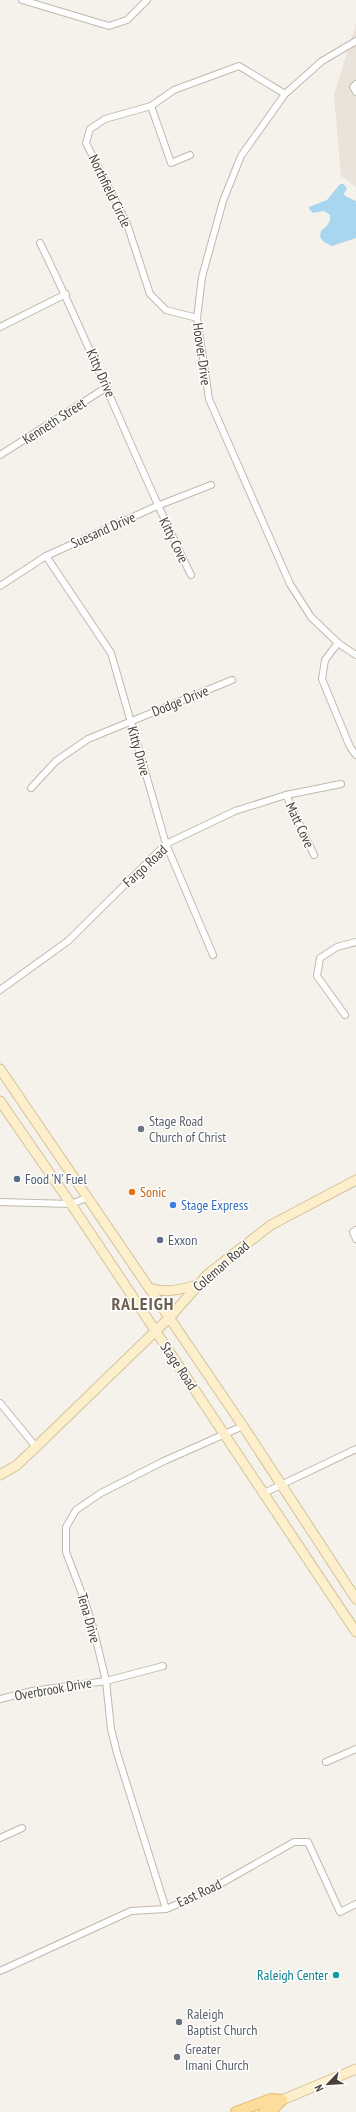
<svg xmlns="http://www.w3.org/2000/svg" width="356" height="2112" font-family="'PT Sans Narrow',sans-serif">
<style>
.residential{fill:#e9e3d9}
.water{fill:#a8d6f0}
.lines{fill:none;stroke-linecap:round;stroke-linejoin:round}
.minor-casing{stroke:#c1b9ad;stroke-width:8}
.secondary-casing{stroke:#d4c29a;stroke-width:11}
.primary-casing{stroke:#e3b96a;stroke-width:12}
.minor{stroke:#fff;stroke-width:6}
.secondary{stroke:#feefcc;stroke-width:9}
.primary{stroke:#fddc9c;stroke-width:10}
.worship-dot{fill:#6b7280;stroke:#fff;stroke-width:1.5}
.service-dot{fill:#5c6f8a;stroke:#fff;stroke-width:1.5}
.food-dot{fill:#e8710a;stroke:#fff;stroke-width:1.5}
.shop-dot{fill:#3f7fe0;stroke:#fff;stroke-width:1.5}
.culture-dot{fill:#0f9aa8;stroke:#fff;stroke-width:1.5}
.labels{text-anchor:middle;stroke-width:3;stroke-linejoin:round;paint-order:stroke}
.street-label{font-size:14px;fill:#494238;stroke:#fff}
.worship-label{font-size:14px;fill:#5b616d;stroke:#fff;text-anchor:start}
.service-label{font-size:14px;fill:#4e5e75;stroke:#fff;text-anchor:start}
.food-label{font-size:14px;fill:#c56008;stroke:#fff;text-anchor:start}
.shop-label{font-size:14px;fill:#366cbe;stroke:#fff;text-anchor:start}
.culture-label{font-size:14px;fill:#0d838f;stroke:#fff;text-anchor:end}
.district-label{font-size:18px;font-weight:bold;letter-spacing:1px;fill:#6c5f50;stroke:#fff}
</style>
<rect width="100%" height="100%" fill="#f5f1eb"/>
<!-- residential -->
<path class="residential" d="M356 24V187L341 176 334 95Z"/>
<!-- water -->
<path class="water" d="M340 184H344L347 189 344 193 345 196 356 201V238L332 246 324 242 320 237 321 231C327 226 331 223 330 215L324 211 313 213 309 209V207L327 200Z"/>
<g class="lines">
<defs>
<g id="minor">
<path d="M22 0 109 26 127 20 147 0"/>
<path d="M356 41 322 61 285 94 241 156 223 201 202 277 197 318 209 399 290 584 311 617 338 643 356 655"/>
<path d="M356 84 353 87 356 92"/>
<path d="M151 106 171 163 190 155"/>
<path d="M40 243C94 352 137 466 191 575"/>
<path d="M197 318 166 310 150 294 127 224 86 143 90 129 105 119 151 106 174 90 239 66 285 94"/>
<path d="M0 327 66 294"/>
<path d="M0 455 107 387"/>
<path d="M46 556 111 653 166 844 213 955"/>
<path d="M0 586 46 556 157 506 211 485"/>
<path d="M338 643 325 660 322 679 350 747 356 755"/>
<path d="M31 788 56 761 88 739 232 680"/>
<path d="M286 795 314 855"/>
<path d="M0 990 68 941 166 844 235 811 286 795 341 784"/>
<path d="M345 1015 317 976 320 958 337 947 356 942"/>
<path d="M0 1202 71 1204 89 1197"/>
<path d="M356 1230 353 1232 356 1239"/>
<path d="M0 1403 36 1447"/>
<path d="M264 1493 356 1449"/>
<path d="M0 1699 32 1691 106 1681 163 1666"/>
<path d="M326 1762 356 1749"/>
<path d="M0 1838 22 1828"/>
<path d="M166 1909 117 1753 111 1729 106 1681 93 1627 84 1599 66 1552V1527L76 1510 101 1493 164 1461 243 1426"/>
<path d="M0 1971 131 1911 166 1909 206 1892 294 1842H308L340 1912 356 1904"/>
</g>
<g id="secondary">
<path d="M0 1069 243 1426 356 1599"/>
<path d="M0 1101 71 1204 356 1632"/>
<path d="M149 1288C168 1294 180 1289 198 1285"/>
<path d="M0 1475 17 1465 36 1447 169 1318 207 1275 236 1252 271 1225 356 1180"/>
<path d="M282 2100 356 2069"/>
</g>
<g id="primary">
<path d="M236 2112 271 2099 282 2100"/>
<path d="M264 2112 274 2108 282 2100"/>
</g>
</defs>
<!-- minor casing -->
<use href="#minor" class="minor-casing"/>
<!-- secondary casing -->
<use href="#secondary" class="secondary-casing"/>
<!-- primary casing -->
<use href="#primary" class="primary-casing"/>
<!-- minor -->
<use href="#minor" class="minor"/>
<!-- secondary -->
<use href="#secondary" class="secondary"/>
<!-- primary -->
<use href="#primary" class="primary"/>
</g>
<!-- markers -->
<g class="worship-dot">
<circle cx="141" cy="1129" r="4"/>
<circle cx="179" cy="2022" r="4"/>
<circle cx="177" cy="2057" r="4"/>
</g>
<g class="service-dot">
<circle cx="17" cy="1179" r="4"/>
<circle cx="160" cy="1240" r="4"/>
</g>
<circle class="food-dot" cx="132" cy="1192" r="4"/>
<circle class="shop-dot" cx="173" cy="1205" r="4"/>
<circle class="culture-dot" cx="336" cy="1975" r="4"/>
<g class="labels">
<!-- street labels -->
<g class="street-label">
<text transform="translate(110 191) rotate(64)" y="5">Northfield Circle</text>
<text transform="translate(202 354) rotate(82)" y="5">Hoover Drive</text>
<text transform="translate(101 373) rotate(66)" y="5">Kitty Drive</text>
<text transform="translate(54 421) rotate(-33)" y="5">Kenneth Street</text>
<text transform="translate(103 530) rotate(-24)" y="5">Suesand Drive</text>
<text transform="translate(174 540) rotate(64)" y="5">Kitty Cove</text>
<text transform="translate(180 701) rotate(-22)" y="5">Dodge Drive</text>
<text transform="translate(139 751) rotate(74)" y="5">Kitty Drive</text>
<text transform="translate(300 825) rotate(65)" y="5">Matt Cove</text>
<text transform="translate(145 866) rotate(-43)" y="5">Fargo Road</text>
<text transform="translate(221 1266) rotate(-41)" y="5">Coleman Road</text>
<text transform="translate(179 1366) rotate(56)" y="5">Stage Road</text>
<text transform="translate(89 1618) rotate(74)" y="5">Tena Drive</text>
<text transform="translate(53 1689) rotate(-10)" y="5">Overbrook Drive</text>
<text transform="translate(199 1893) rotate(-25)" y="5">East Road</text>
</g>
<!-- worship labels -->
<g class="worship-label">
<text x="149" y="1126">Stage Road<tspan x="149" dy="16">Church of Christ</tspan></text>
<text x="187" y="2019">Raleigh<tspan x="187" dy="16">Baptist Church</tspan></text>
<text x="185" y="2054">Greater<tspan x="185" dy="16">Imani Church</tspan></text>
</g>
<!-- service labels -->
<g class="service-label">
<text x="25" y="1184">Food 'N' Fuel</text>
<text x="168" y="1245">Exxon</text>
</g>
<!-- food labels -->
<g class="food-label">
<text x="140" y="1197">Sonic</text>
</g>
<!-- shop labels -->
<g class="shop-label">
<text x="181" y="1210">Stage Express</text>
</g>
<!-- culture labels -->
<g class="culture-label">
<text x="328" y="1980">Raleigh Center</text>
</g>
<!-- district labels -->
<g class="district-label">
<text x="143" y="1310">RALEIGH</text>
</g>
</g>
<!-- north arrow -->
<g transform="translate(328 2084) rotate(245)" stroke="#ffffff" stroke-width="3" paint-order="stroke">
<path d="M0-3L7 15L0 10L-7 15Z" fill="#494238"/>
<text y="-6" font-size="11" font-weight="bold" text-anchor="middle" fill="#494238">N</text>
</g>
</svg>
